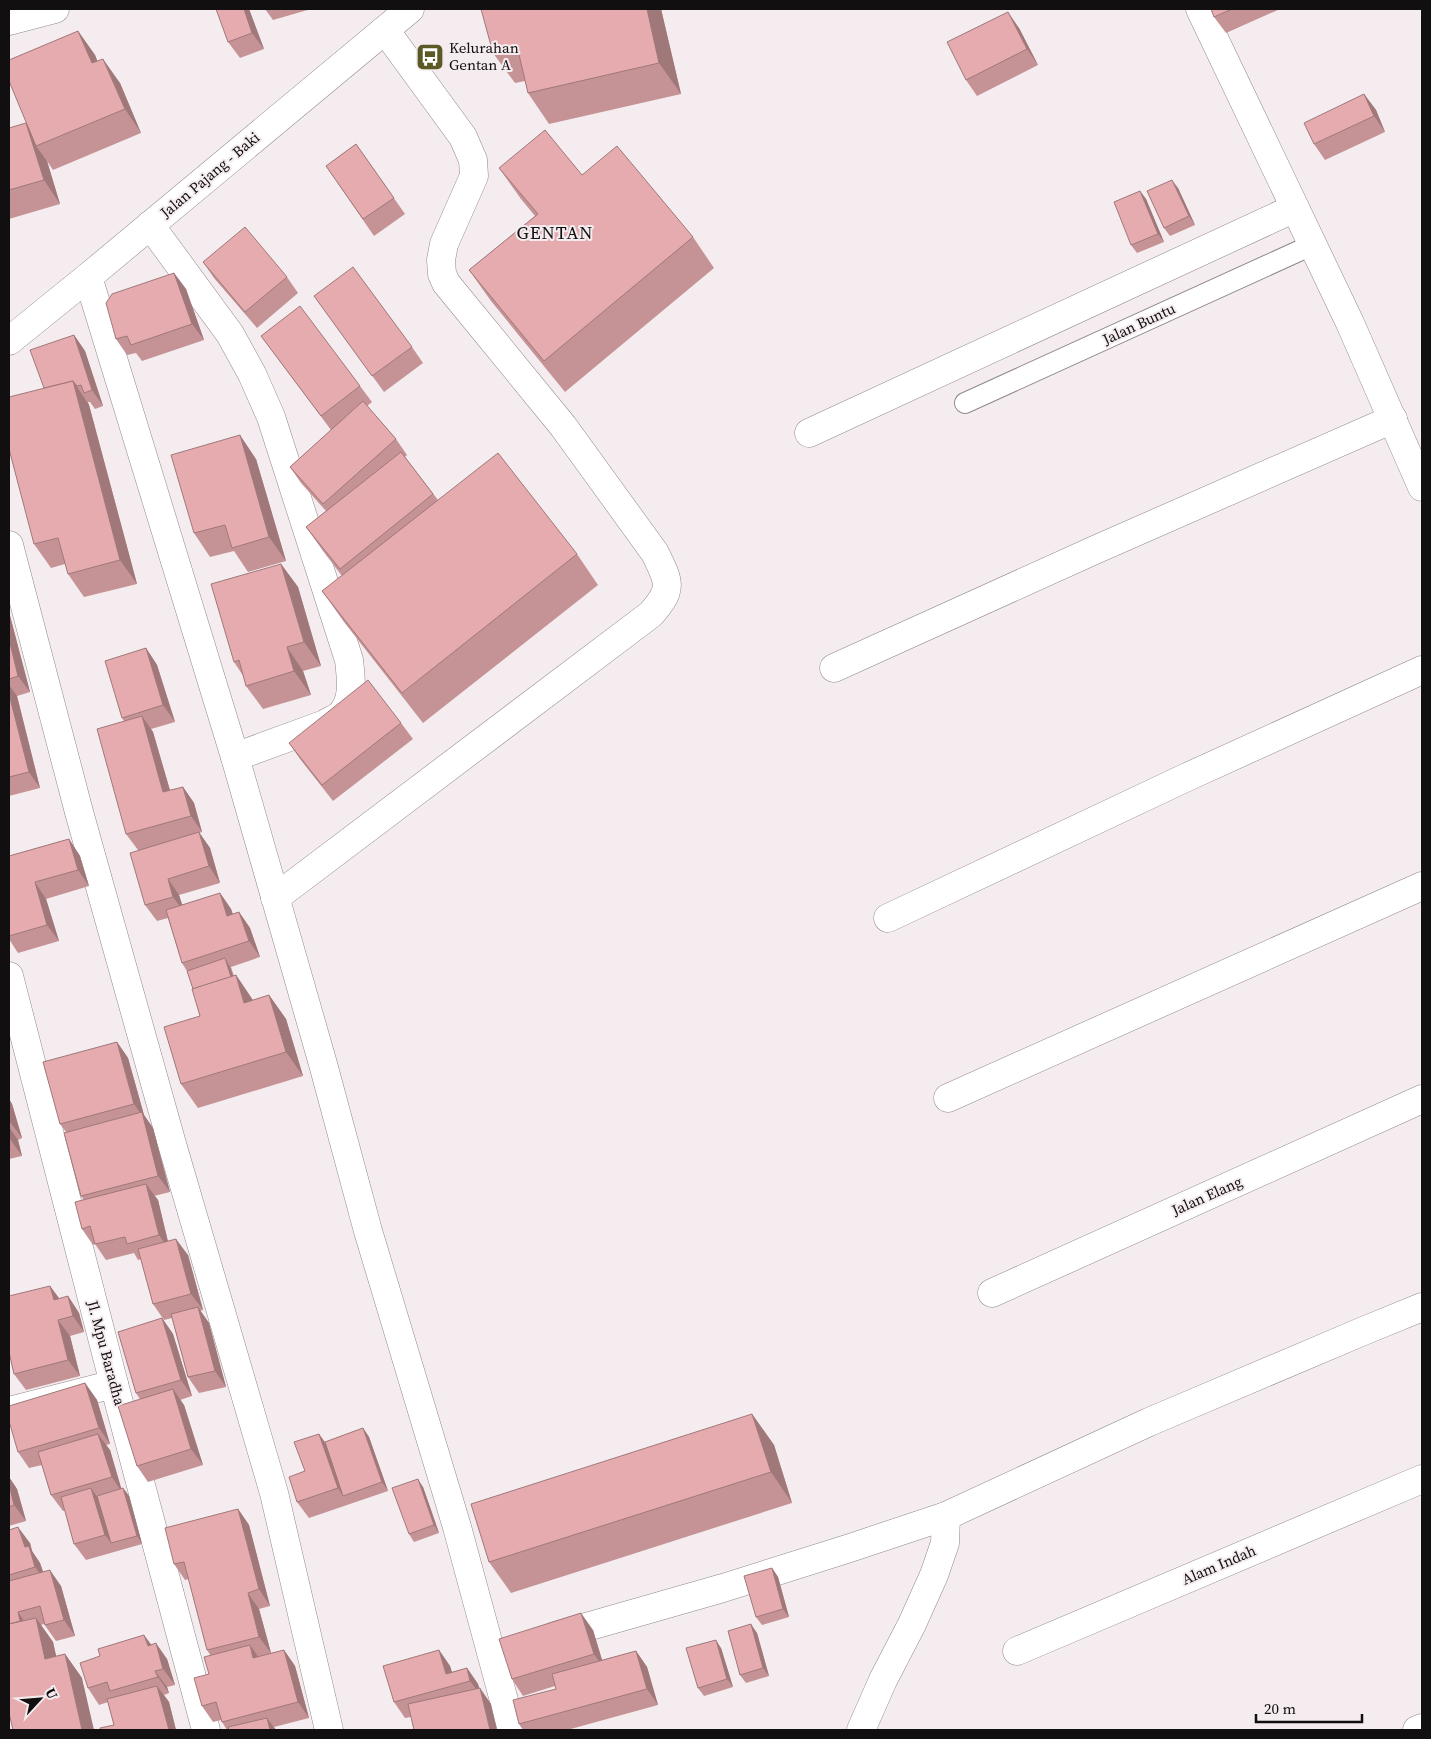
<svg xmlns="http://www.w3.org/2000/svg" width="1431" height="1739" font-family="'Source Serif 4',serif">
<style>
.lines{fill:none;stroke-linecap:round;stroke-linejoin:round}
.service-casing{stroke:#90898b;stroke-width:22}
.minor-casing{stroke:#90898b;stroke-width:29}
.secondary-casing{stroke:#90898b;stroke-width:29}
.service{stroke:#fff;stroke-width:20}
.minor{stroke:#fff;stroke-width:28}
.secondary{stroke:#fff;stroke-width:28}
.wall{fill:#c59396}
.shaded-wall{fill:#a0787a}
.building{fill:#e5abae;stroke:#a0787a}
.labels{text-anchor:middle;stroke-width:4;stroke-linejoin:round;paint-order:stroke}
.poi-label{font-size:15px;fill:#120f10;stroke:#f4ecef;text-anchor:start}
.street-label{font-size:15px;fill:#120f10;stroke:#f4ecef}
.quarter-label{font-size:18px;letter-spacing:1px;fill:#120f10;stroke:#f4ecef}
</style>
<rect width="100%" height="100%" fill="#f4ecef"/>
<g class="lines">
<defs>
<path id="service" d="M965 403 1312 245"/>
<g id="minor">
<path d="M1200 9 1350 323 1422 487"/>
<path d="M9 21 55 9"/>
<path d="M150 225 230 334 252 374 271 417 349 660C351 679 355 702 339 716 335 719 329 721 325 724L235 757"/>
<path d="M88 277 235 757 323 1064 368 1231 457 1527 512 1730"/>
<path d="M809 433 1295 208"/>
<path d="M9 545 79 812 172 1144 274 1493 329 1730"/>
<path d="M834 668 1097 549 1393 419"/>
<path d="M275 898 651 614C674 588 669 582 655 553L563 426 446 283 442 274 441 260 444 244 474 176 473 160 463 137 385 30"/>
<path d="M888 918 1185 778 1422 670"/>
<path d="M9 976 114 1384 206 1730"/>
<path d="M948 1098 1422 886"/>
<path d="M992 1293 1422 1099"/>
<path d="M9 1411 114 1384"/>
<path d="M555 1636 723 1588 850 1548 946 1516 1149 1422 1361 1332 1422 1307"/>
<path d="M1017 1651 1422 1479"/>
<path d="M861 1730 883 1680 912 1624 934 1575 945 1543 946 1516"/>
<path d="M1417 1730 1422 1728"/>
</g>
<path id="secondary" d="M9 341 88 277 410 9"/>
</defs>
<!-- service casing -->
<use href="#service" class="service-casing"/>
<!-- minor casing -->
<use href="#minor" class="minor-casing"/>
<!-- secondary casing -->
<use href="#secondary" class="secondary-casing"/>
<!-- service -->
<use href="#service" class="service"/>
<!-- minor -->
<use href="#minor" class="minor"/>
<!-- secondary -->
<use href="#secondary" class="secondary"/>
</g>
<!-- wall -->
<g class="wall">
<path d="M249 9 264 49 240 58 228 42Z"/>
<path d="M265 9H311L273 20Z"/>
<path d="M661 9 681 94 549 124 528 93 525 81 515 83 493 53Z"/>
<path d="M1211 9H1280L1226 33 1214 17Z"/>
<path d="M1019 28 1038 65 977 96 966 80Z"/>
<path d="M78 31 95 55 97 61 120 83 141 133 53 170 47 161 60 204 9 219V128L28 126Z"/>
<path d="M1364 94 1376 110 1385 132 1325 160 1314 144Z"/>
<path d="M356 144 405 214 374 236 326 166Z"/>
<path d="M499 168 582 175 693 237 714 268 565 392 491 301 469 270 535 216 521 199Z"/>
<path d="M1178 188 1195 225 1170 236 1164 228Z"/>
<path d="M1140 191 1146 199 1164 242 1137 253 1131 245Z"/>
<path d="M203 262 287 277 298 293 257 328 214 278Z"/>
<path d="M174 273 186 289 204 340 142 361 136 353 127 355 116 339Z"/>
<path d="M326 312 412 347 423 363 384 392Z"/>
<path d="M74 335 85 351 103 406 95 409 90 402H88L89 405 137 584 84 597 68 574 65 564 51 568 34 544 44 388Z"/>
<path d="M261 336 360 386 372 402 367 406 396 439 407 455 405 457 438 500 577 554 598 585 423 723 344 622 322 591 342 576 323 551 306 527 326 511 301 483 290 467 331 430Z"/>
<path d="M256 459 286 561 248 572 234 551 210 557 194 533Z"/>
<path d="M281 564 298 587 321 666 303 671 311 695 263 709 246 686 244 677 234 662Z"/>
<path d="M9 612 30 692 17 696 40 788 9 796Z"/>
<path d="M146 648 157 665 175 722 151 729 153 732 170 790 183 787 194 803 202 832 199 833 210 848 220 883 179 895 182 905 220 893 231 909 233 914 239 912 250 928 260 957 231 967 234 976 236 975 253 1000 269 995 286 1019 303 1076 198 1108 181 1084 200 1016 193 989 187 971 182 963 168 918 157 921 145 905 138 850 126 834 124 721 122 718Z"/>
<path d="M401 723 413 739 333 801 300 759 289 743Z"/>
<path d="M69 839 80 856 89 886 46 899 59 941 18 953 9 939V856Z"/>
<path d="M117 1042 128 1058 144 1115 153 1128 170 1192 154 1196 158 1200 168 1241 188 1255 203 1310 200 1311 209 1323 226 1387 199 1393 188 1377 172 1318 164 1320 153 1304 141 1259 138 1260 134 1253 106 1260 95 1244 93 1245 82 1229 84 1200 81 1196 66 1132 60 1124Z"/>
<path d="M9 1099 12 1104 22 1138 18 1140 22 1156 9 1159Z"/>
<path d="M50 1286 59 1299 68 1296 79 1313 84 1332 70 1336 80 1376 26 1390 14 1374Z"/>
<path d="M162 1318 173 1334 192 1396 180 1400 184 1405 203 1465 148 1482 137 1466 140 1399 136 1393Z"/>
<path d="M85 1383 97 1400 110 1444 106 1445 110 1450 121 1489 123 1488 129 1496 142 1544 86 1560 74 1544 65 1511H63L51 1495 42 1465 29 1468 18 1452Z"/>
<path d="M752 1414 774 1445 792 1503 511 1593 489 1562Z"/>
<path d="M363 1428 369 1437 388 1491 309 1518 297 1502 305 1471 319 1434 325 1442Z"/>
<path d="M9 1477 17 1489 26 1521 9 1526Z"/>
<path d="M423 1487 439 1533 414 1542 409 1534Z"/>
<path d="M238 1509 249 1525 270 1606 259 1609 271 1653 258 1656 284 1650 295 1666 309 1718 274 1727 276 1730H227L222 1722 221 1720 213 1722 202 1706 209 1674 211 1656 207 1650 189 1579 185 1580 174 1564Z"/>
<path d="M9 1528V1529L30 1543 32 1551 40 1563 43 1572 61 1586 75 1636 56 1641 44 1624 41 1625 53 1642 56 1656 65 1654 82 1678 9 1713Z"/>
<path d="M772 1568 778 1577 789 1617 762 1625 756 1617Z"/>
<path d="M593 1630 602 1660 636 1651 647 1667 658 1705 567 1730H523L519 1724 556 1689 555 1686 523 1696 512 1679Z"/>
<path d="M757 1633 769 1676 746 1683 740 1675Z"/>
<path d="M151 1644 167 1659 175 1685 167 1687 169 1693 164 1695 169 1702 176 1730H101L114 1725 108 1702 99 1705 88 1688Z"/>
<path d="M721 1648 733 1687 704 1696 698 1688Z"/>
<path d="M439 1650 450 1666 452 1672 467 1668 478 1684 479 1688 491 1704 411 1717 405 1718 394 1702Z"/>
</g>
<!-- shaded-wall -->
<g class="shaded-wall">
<path d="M244 9H249L264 49 252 33Z"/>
<path d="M647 9H661L681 94 659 63Z"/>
<path d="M1008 12 1019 28 1038 65 1027 49Z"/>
<path d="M78 31 95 55 108 87 92 63Z"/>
<path d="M103 59 120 83 141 133 125 109Z"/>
<path d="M1364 94 1376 110 1385 132 1374 116Z"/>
<path d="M26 123 41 144 36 146 47 161 60 204 44 180Z"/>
<path d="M1172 180 1178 188 1195 225 1189 216Z"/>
<path d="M1140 191 1146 199 1164 242 1158 234Z"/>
<path d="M174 273 186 289 204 340 192 324Z"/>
<path d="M74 335 85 351 103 406 92 390Z"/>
<path d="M73 381 89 405 137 584 120 560Z"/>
<path d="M240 435 256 459 286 561 269 537Z"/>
<path d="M281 564 298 587 321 666 304 642Z"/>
<path d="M9 612 30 692 18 676 9 639Z"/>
<path d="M287 647 303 671 311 695 294 671Z"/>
<path d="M146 648 157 665 175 722 163 705Z"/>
<path d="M9 685 17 696 40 788 29 772 9 694Z"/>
<path d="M142 716 153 732 175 808 163 792Z"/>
<path d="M183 787 194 803 202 832 191 816Z"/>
<path d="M199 832 210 848 220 883 209 866Z"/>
<path d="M69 839 80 856 89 886 78 870Z"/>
<path d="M168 879 179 895 185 913 173 897Z"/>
<path d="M35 882 46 899 59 941 47 925Z"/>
<path d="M220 893 231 909 238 932 227 916Z"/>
<path d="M239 912 250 928 260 957 249 941Z"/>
<path d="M225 958 230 967 239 994 234 986Z"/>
<path d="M236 975 252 999 261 1026 244 1003Z"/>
<path d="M269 995 286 1019 303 1076 286 1052Z"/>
<path d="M117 1042 128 1058 144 1115 153 1128 170 1192 158 1176 143 1117 134 1104Z"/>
<path d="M9 1099 12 1104 22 1138 10 1122 9 1116Z"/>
<path d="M9 1127 18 1140 22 1156 10 1139 9 1133Z"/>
<path d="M146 1184 158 1200 170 1251 159 1235Z"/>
<path d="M176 1239 188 1255 203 1310 191 1294Z"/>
<path d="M50 1286 62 1302 54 1300Z"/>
<path d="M68 1296 79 1313 84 1332 73 1316Z"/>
<path d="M198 1307 209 1323 226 1387 215 1371Z"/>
<path d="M162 1318 173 1334 192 1396 181 1380Z"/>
<path d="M58 1320 70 1336 80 1376 68 1360Z"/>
<path d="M85 1383 97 1400 110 1444 99 1428Z"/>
<path d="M173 1389 184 1405 203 1465 191 1449Z"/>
<path d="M752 1414 774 1445 792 1503 771 1472Z"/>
<path d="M363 1428 369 1437 388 1491 382 1482Z"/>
<path d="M98 1434 110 1450 123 1494 112 1477Z"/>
<path d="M319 1434 330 1450 343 1496 338 1488Z"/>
<path d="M9 1477 17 1489 26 1521 14 1505 9 1484Z"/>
<path d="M418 1479 423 1487 439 1533 434 1525Z"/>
<path d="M91 1488 102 1504 111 1543 105 1535Z"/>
<path d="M123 1488 129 1496 142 1544 137 1536Z"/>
<path d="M238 1509 249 1525 270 1606 259 1589Z"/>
<path d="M18 1527 30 1543 32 1551 40 1563 47 1583 35 1567 25 1547Z"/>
<path d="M772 1568 778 1577 789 1617 783 1609Z"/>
<path d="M50 1570 61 1586 75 1636 64 1620Z"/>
<path d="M248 1593 259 1609 271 1653 259 1637Z"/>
<path d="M18 1612 29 1628 20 1621Z"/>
<path d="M581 1613 593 1630 605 1670 594 1654Z"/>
<path d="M36 1618 53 1642 62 1682 45 1659Z"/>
<path d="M751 1624 757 1633 769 1676 763 1668Z"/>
<path d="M144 1635 156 1651 148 1646Z"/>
<path d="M716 1640 721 1648 733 1687 727 1679Z"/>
<path d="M156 1643 167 1659 175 1685 163 1669Z"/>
<path d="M250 1645 261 1661 253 1658Z"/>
<path d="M284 1650 295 1666 309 1718 298 1702Z"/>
<path d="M439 1650 450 1666 456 1685 446 1674Z"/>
<path d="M636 1651 647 1667 658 1705 647 1689Z"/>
<path d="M65 1654 82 1678 94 1730H82Z"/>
<path d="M467 1668 478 1684 482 1697 470 1681Z"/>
<path d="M155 1671 167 1687 169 1693 158 1677Z"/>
<path d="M157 1686 169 1702 176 1730H169Z"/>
<path d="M480 1688 491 1704 497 1730H490Z"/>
<path d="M267 1718 276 1730H270Z"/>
</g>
<!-- building -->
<g class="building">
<path d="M216 9H244L252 33 228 42Z"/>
<path d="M481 9H647L659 63 528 93 517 46 493 53Z"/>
<path d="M1211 9H1232L1214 17Z"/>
<path d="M1008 12 1027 49 966 80 947 42Z"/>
<path d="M78 31 92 63 103 59 125 109 36 146 9 81V60Z"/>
<path d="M1364 94 1374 116 1314 144 1304 123Z"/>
<path d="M26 123 44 180 9 190V128Z"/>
<path d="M545 130 582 175 617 146 693 237 544 361 469 270 538 214 499 168Z"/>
<path d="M356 144 394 198 363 219 326 166Z"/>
<path d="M1172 180 1189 216 1164 228 1147 191Z"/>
<path d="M1140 191 1158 234 1131 245 1114 202Z"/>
<path d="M245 227 287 277 245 312 203 262Z"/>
<path d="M353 267 412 347 372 376 314 296Z"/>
<path d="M174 273 192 324 131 345 127 336 116 339 106 303 112 294Z"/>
<path d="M300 306 360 386 321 416 261 336Z"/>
<path d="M74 335 92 390 84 393 81 385 77 386 73 381 44 388 30 350Z"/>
<path d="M73 381 120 560 68 574 58 538 34 544 9 449V397Z"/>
<path d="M363 401 396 439 323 504 290 467Z"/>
<path d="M240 435 269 537 232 548 225 525 194 533 171 455Z"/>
<path d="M401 452 433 494 340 569 306 527Z"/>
<path d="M498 453 577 554 402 693 322 591Z"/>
<path d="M281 564 304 642 287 647 294 671 246 686 239 660 234 662 211 584Z"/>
<path d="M9 639 18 676 9 679Z"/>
<path d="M146 648 163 705 122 718 105 661Z"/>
<path d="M368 680 401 723 322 785 289 743Z"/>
<path d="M9 694 29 772 9 777Z"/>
<path d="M142 716 163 792 183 787 191 816 126 834 97 729Z"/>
<path d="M199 832 209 866 168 879 173 897 145 905 130 853Z"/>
<path d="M69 839 78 870 35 882 47 925 9 936V856Z"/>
<path d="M220 893 227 916 239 912 249 941 182 963 166 910Z"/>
<path d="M225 958 231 977 193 989 187 971Z"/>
<path d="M236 975 244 1003 269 995 286 1052 181 1084 164 1027 200 1016 192 989Z"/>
<path d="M117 1042 134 1104 60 1124 43 1062Z"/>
<path d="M142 1112 158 1176 81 1196 64 1133Z"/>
<path d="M146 1184 159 1235 127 1244 125 1237 95 1244 90 1226 82 1229 75 1202Z"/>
<path d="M176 1239 191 1294 153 1304 138 1249Z"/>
<path d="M50 1286 54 1300 68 1296 73 1316 58 1320 68 1360 14 1374 9 1352V1296Z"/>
<path d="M198 1307 215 1371 188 1377 171 1314Z"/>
<path d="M162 1318 181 1380 136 1393 118 1332Z"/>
<path d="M85 1383 99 1428 18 1452 9 1421V1406Z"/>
<path d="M173 1389 191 1449 137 1466 118 1406Z"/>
<path d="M752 1414 771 1472 489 1562 471 1504Z"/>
<path d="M363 1428 382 1482 343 1496 325 1442Z"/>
<path d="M98 1434 112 1477 51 1495 38 1452Z"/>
<path d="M319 1434 338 1488 297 1502 289 1477 305 1471 294 1442Z"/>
<path d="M418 1479 434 1525 409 1534 392 1488Z"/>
<path d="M9 1484 14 1505 9 1507Z"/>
<path d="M91 1488 105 1535 74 1544 61 1497Z"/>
<path d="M123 1488 137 1536 111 1543 97 1496Z"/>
<path d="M238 1509 259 1589 248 1593 259 1637 207 1650 184 1562 174 1564 165 1528Z"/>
<path d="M18 1527 25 1547 29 1546 35 1567 9 1575V1530Z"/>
<path d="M772 1568 783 1609 756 1617 744 1576Z"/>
<path d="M50 1570 64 1620 45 1625 40 1606 18 1612 20 1621 9 1624V1581Z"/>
<path d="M581 1613 594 1654 512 1679 499 1639Z"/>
<path d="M36 1618 45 1659 65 1654 82 1730H13L9 1713V1624Z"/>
<path d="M751 1624 763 1668 740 1675 728 1631Z"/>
<path d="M144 1635 148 1646 156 1643 163 1669 155 1671 158 1677 110 1691 107 1682 88 1688 80 1663 100 1656 98 1649Z"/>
<path d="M716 1640 727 1679 698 1688 686 1648Z"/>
<path d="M250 1645 253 1658 284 1650 298 1702 222 1722 216 1702 202 1706 194 1678 209 1674 204 1657Z"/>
<path d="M439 1650 446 1674 467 1668 470 1681 394 1702 383 1666Z"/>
<path d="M636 1651 647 1689 519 1724 513 1700 556 1689 552 1674Z"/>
<path d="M157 1686 169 1730H101L100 1728 114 1725 107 1699Z"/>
<path d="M480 1688 490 1730H414L408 1704Z"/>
<path d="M267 1718 270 1730H229L228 1727Z"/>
</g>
<!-- icons -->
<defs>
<symbol id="bus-square" viewBox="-11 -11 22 22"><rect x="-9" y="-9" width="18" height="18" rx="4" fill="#5b5926" stroke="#f4ecef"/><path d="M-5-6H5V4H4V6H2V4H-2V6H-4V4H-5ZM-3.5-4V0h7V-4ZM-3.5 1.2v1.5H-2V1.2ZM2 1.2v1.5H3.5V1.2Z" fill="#fff"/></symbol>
</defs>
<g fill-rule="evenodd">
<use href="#bus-square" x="414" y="41" width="32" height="32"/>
</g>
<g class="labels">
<!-- poi labels -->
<g class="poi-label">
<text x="449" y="53">Kelurahan<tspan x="449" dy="17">Gentan A</tspan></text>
</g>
<!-- street labels -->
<g class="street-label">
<text transform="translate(210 175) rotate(-40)" y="5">Jalan Pajang - Baki</text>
<text transform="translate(1139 324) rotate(-25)" y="5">Jalan Buntu</text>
<text transform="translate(1207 1196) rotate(-24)" y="5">Jalan Elang</text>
<text transform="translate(106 1353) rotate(75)" y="5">Jl. Mpu Baradha</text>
<text transform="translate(1219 1565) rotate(-23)" y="5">Alam Indah</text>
</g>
<!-- quarter labels -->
<g class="quarter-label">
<text x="555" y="239">GENTAN</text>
</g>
</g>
<!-- border -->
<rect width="1431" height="1739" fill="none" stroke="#120f10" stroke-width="20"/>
<!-- north arrow -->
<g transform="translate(40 1699) rotate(64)" stroke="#f4ecef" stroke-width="4" paint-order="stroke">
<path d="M0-4L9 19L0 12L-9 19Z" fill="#120f10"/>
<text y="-8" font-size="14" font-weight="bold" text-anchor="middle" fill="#120f10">U</text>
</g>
<!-- scale -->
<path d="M1256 1714v8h106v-8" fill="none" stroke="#120f10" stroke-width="2.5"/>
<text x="1264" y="1714" font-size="15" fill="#120f10" stroke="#f4ecef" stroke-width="4" paint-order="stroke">20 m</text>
</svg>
